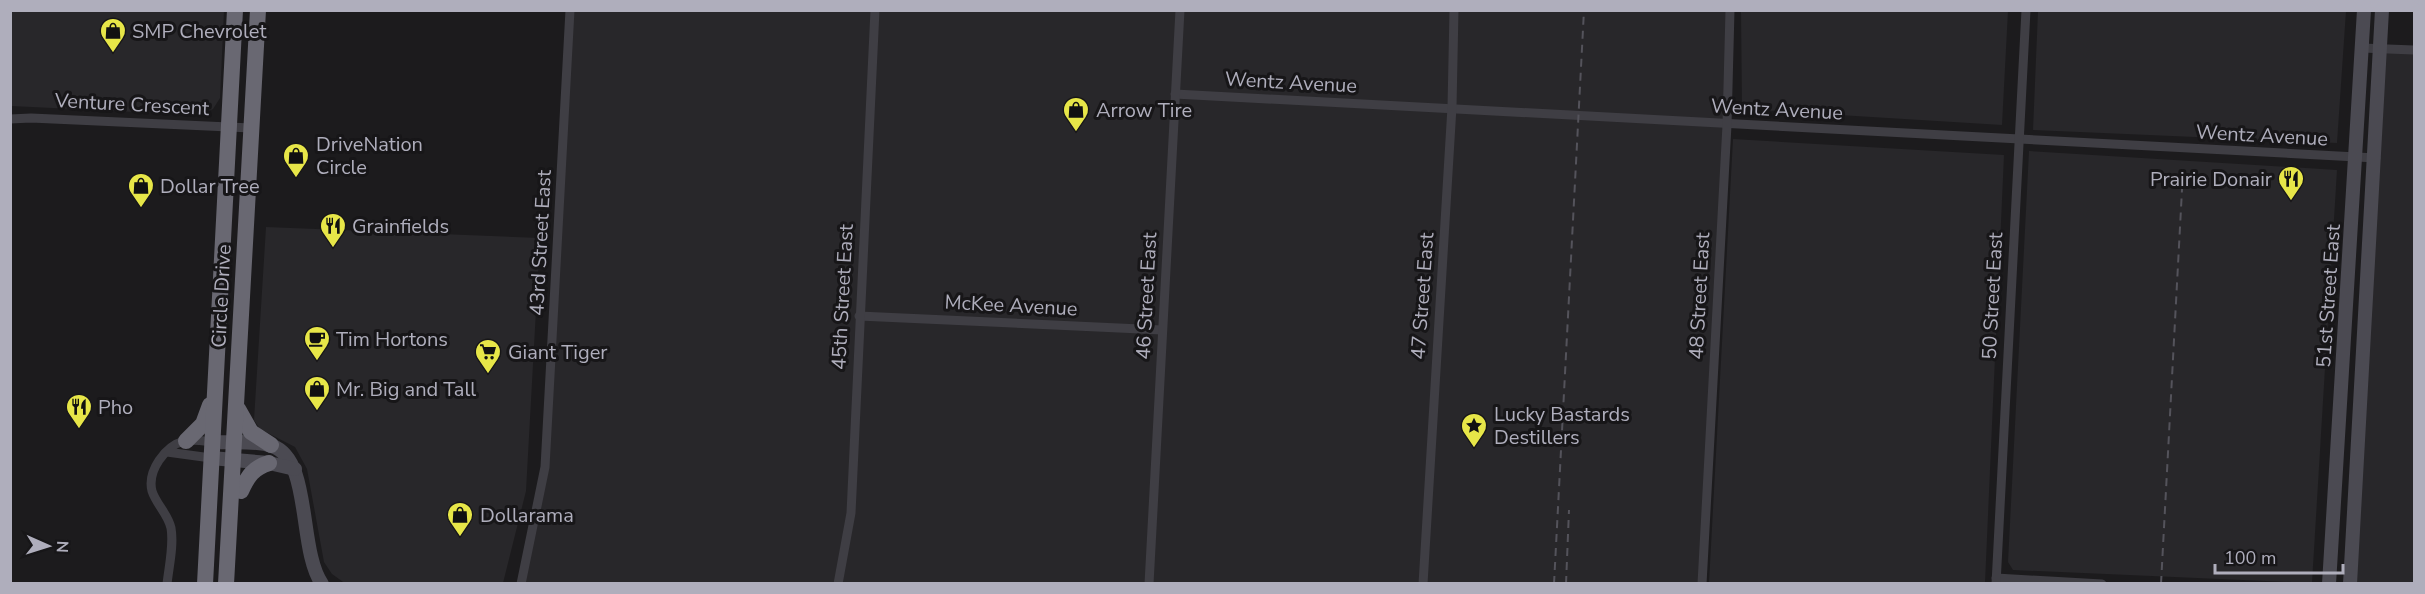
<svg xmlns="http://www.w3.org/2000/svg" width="2425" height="594" font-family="'Nunito Sans',sans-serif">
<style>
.built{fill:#28272a}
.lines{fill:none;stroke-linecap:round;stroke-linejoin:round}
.street{stroke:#3f3e44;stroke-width:9}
.secondary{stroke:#4b4a52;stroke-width:14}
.highway{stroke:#696872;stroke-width:16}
.rail{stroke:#54535b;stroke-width:2;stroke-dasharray:8 6;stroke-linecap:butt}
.labels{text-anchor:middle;stroke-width:6;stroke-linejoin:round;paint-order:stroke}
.poi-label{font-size:20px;fill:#afaebc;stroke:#171618;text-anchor:start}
.street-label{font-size:20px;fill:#afaebc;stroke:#171618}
</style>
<rect width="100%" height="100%" fill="#1c1b1d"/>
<!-- built -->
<g class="built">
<path d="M11 10 224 11 220 98 213 109 199 115 11 106Z"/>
<path d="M570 11H1730L1702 583 521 584 544 474Z"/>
<path d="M1741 11H2008L2002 125 1742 109Z"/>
<path d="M2038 11H2346L2337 143 2033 130Z"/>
<path d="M2380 49 2414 50V583L2350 584Z"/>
<path d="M1733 139 2004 155 1985 583H1709Z"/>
<path d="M2029 151 2337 170 2312 583 2013 570 2008 562Z"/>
<path d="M266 227 540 238 526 491 503 583 346 584 332 574 324 562 307 469 295 447 260 429 254 420Z"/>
</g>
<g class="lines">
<!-- street -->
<g class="street">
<path d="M2362 48 2414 50"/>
<path d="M1175 94 2376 158"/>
<path d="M10 119 31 118 251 128"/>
<path d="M859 316 1162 330"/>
<path d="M167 452 211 458"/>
<path d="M1996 578 2102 584"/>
<path d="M167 584C169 566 174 545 171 528 168 514 156 504 152 491 147 471 165 446 184 441 193 439 204 441 212 442"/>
<path d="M521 584 545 467 570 10"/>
<path d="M838 584 851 513 875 10"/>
<path d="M1149 584 1180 10"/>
<path d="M1423 584 1452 107 1454 10"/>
<path d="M1702 584 1727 125 1730 10"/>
<path d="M1996 584 2026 10"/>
</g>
<!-- secondary -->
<g class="secondary">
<path d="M212 442C230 443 255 440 272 446 312 459 298 550 322 584"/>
<path d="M211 458 269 463 295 469"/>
<path d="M2329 584 2364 10"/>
<path d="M2350 584 2382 10"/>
</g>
<!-- highway -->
<g class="highway">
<path d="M238 409 251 432 271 445"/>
<path d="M186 441 203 424 210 405"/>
<path d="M241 491C248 476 253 468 269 463"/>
<path d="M205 584 235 10"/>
<path d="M226 584 258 10"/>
</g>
<!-- rail -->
<g class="rail">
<path d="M1554 584 1584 10"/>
<path d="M1566 584 1569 510"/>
<path d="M2161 584 2183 171"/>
</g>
</g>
<!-- icons -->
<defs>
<symbol id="shop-pin" viewBox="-11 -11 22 30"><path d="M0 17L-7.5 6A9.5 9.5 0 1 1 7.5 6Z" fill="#e7e648" stroke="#171618"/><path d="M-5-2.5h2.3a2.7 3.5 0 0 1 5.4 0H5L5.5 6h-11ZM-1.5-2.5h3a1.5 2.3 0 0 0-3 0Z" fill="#111"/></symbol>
<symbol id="restaurant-pin" viewBox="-11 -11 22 30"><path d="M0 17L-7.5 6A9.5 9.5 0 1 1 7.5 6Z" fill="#e7e648" stroke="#171618"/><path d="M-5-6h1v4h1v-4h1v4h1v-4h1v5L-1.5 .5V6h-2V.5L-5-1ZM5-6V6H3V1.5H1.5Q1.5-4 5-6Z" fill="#111"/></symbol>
<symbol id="cafe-pin" viewBox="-11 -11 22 30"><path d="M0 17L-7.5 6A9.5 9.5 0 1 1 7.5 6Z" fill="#e7e648" stroke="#171618"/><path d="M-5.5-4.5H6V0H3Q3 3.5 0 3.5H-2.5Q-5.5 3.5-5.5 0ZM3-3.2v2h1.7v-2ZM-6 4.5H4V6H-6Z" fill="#111"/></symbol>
<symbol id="supermarket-pin" viewBox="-11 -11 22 30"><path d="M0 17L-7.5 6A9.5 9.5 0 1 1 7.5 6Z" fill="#e7e648" stroke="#171618"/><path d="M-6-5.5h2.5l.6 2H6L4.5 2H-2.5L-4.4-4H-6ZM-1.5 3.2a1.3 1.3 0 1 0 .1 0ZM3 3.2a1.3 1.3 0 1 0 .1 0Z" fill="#111"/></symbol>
<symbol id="sight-pin" viewBox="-11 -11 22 30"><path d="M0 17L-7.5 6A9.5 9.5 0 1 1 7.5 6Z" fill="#e7e648" stroke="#171618"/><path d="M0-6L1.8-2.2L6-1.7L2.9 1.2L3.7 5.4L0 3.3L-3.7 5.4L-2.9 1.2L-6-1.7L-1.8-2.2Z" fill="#111"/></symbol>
</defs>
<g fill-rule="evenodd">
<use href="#shop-pin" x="98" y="16" width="30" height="40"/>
<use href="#shop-pin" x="1061" y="95" width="30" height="40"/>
<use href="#shop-pin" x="281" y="141" width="30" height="40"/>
<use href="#restaurant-pin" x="2276" y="164" width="30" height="40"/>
<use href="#shop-pin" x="126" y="171" width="30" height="40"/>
<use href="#restaurant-pin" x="318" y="211" width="30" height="40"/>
<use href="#cafe-pin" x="302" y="324" width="30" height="40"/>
<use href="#supermarket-pin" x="473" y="337" width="30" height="40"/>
<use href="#shop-pin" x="302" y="374" width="30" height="40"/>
<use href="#restaurant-pin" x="64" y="392" width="30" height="40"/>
<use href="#sight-pin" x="1459" y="411" width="30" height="40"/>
<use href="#shop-pin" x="445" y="500" width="30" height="40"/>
</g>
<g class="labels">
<!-- poi labels -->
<g class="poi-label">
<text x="132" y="38">SMP Chevrolet</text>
<text x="1096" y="117">Arrow Tire</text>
<text x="316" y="151">DriveNation<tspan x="316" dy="23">Circle</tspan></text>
<text x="2272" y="186" text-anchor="end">Prairie Donair</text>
<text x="160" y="193">Dollar Tree</text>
<text x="352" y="233">Grainfields</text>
<text x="336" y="346">Tim Hortons</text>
<text x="508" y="359">Giant Tiger</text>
<text x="336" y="396">Mr. Big and Tall</text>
<text x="98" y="414">Pho</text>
<text x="1494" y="421">Lucky Bastards<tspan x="1494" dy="23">Destillers</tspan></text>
<text x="480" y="522">Dollarama</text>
</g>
<!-- street labels -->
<g class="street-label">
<text transform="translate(1291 82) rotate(3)" y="7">Wentz Avenue</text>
<text transform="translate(132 104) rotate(3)" y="7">Venture Crescent</text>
<text transform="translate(1777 109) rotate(3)" y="7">Wentz Avenue</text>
<text transform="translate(2262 135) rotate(3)" y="7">Wentz Avenue</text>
<text transform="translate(540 243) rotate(-87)" y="7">43rd Street East</text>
<text transform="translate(221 296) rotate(-87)" y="7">Circle Drive</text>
<text transform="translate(1146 296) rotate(-87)" y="7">46 Street East</text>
<text transform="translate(1422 296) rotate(-86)" y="7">47 Street East</text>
<text transform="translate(1699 296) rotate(-87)" y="7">48 Street East</text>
<text transform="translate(1992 296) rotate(-87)" y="7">50 Street East</text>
<text transform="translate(2328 296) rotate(-86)" y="7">51st Street East</text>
<text transform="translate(842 297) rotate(-87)" y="7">45th Street East</text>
<text transform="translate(1011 305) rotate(3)" y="7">McKee Avenue</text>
</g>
</g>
<!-- border -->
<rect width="2425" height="594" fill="none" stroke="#afaebc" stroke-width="24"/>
<!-- north arrow -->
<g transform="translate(48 546) rotate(93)" stroke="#171618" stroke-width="4.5" paint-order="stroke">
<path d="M0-4.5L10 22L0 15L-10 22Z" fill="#afaebc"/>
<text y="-9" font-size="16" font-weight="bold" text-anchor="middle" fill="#afaebc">N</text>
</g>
<!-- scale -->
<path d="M2215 564v9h128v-9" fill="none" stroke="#afaebc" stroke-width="3"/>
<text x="2224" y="564" font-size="18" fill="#afaebc" stroke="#171618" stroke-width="4.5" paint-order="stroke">100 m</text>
</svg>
